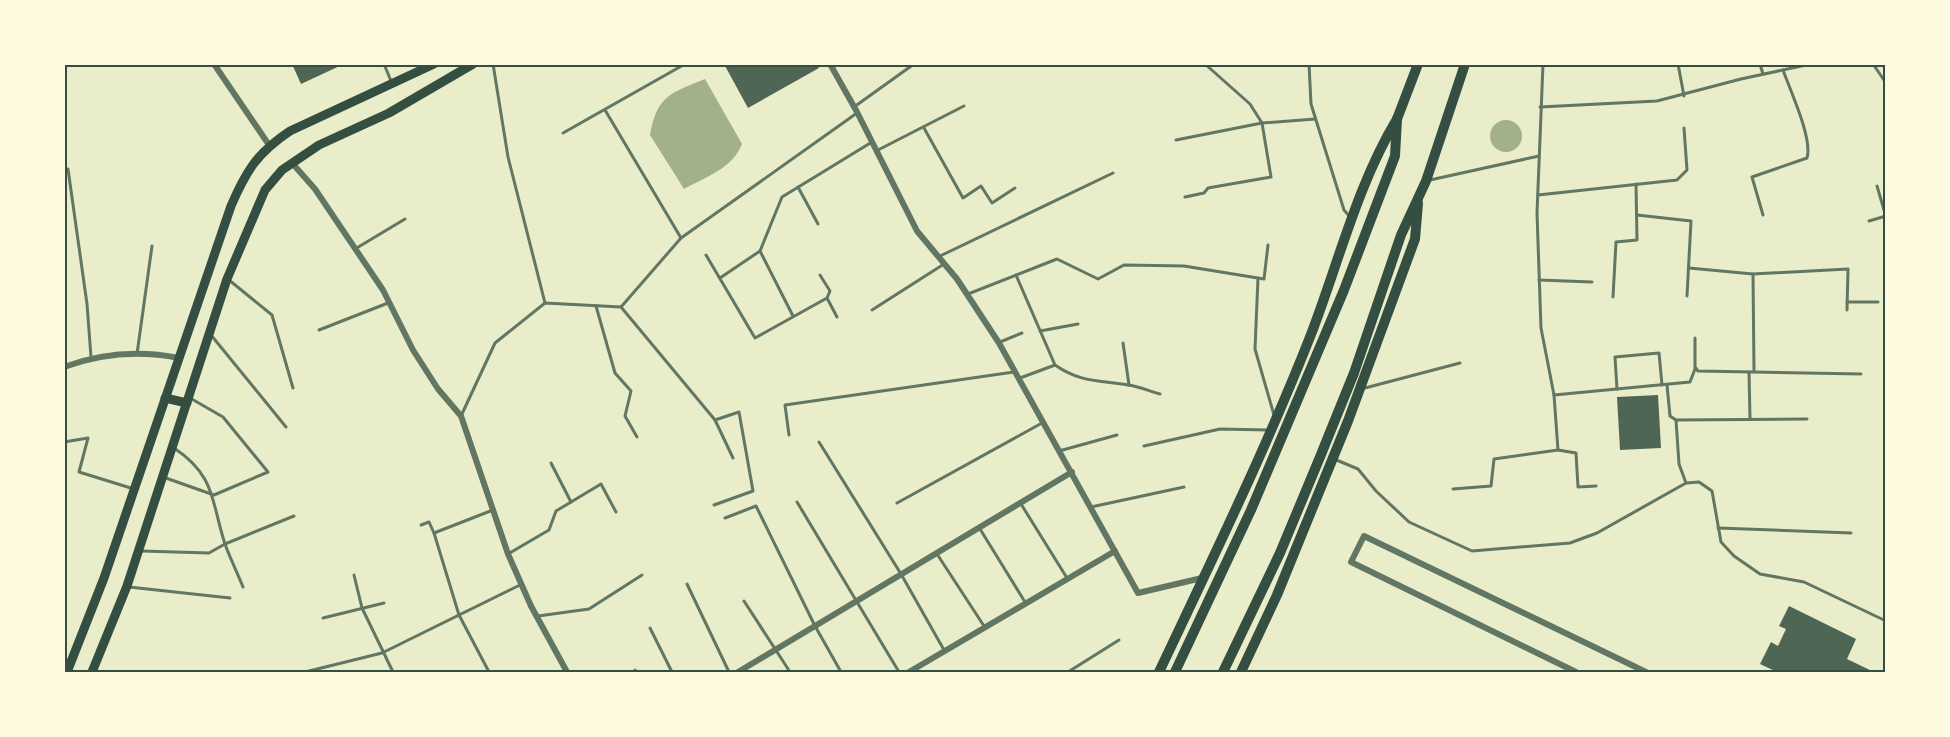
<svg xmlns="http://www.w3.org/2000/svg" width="1950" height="737" font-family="'DM Sans',sans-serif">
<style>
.water{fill:#a3b18a}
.building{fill:#4f6655}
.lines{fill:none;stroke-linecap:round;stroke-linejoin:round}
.service{stroke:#617663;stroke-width:3}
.minor{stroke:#617663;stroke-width:6}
.secondary{stroke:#344e41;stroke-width:9}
.primary{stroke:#344e41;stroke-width:10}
.trunk{stroke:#344e41;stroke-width:10}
.neatline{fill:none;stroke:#344e41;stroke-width:2}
</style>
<rect width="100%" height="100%" fill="#e9edc9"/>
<!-- water -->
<g class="water">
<path d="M705 79 742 144C733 168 706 177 684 189L650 135C657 95 671 93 705 79Z"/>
<circle cx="1506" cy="136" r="16"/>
</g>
<!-- building -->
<g class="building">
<path d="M292 64H344L301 84Z"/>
<path d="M724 64H817L819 68 748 108Z"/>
<path d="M1658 395 1661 448 1620 450 1617 397Z"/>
<path d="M1789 606 1856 639 1847 659 1874 672H1777L1760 664 1771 642 1778 646 1786 629 1779 626Z"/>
</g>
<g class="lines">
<!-- service -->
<g class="service">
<path d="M384 64 391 81"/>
<path d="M493 64 508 157 545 303"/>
<path d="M1309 64 1311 104 1344 210 1350 217"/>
<path d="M1678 64 1684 96"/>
<path d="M1760 64 1763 74"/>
<path d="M1873 64 1886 83"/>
<path d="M854 107 914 64"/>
<path d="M1540 107 1657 101 1741 79 1811 64"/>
<path d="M605 110 681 238"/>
<path d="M924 128 963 198 981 186 992 203 1015 188"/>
<path d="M563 133 685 64"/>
<path d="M1176 140 1262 123 1315 119"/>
<path d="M878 150 964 106"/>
<path d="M68 169 87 304 91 357"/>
<path d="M1430 180 1539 156"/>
<path d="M1877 186 1884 210"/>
<path d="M798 187 818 224"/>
<path d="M1538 195 1677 180 1687 170 1684 128"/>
<path d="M1185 197 1204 193 1208 188 1271 177 1262 123 1250 104 1205 64"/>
<path d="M1637 215 1691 221 1687 296"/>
<path d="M1763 215 1752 177 1807 158C1813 139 1790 90 1783 70"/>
<path d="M1869 221 1886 216"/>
<path d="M355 249 405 219"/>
<path d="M760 251 793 316"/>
<path d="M706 255 755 338 827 298 837 317"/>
<path d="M940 256 1113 173"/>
<path d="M1689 268 1753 274 1754 371"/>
<path d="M1753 274 1848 269 1847 310"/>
<path d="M820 275 830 291 827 298"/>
<path d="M1016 275 1055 365 1020 378"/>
<path d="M720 278 760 251 782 197 872 142"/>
<path d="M1258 278 1255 349 1274 415"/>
<path d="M229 280 272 315 293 388"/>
<path d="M1539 280 1592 282"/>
<path d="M968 294 1057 259 1098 279 1124 265 1184 266 1264 279 1268 245"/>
<path d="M1613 297 1616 242 1637 240 1636 184"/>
<path d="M1847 302H1878"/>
<path d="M596 306 615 373 631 391 625 416 637 437"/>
<path d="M621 307 681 238 857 113"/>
<path d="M872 310 944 264"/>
<path d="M319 330 388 303"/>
<path d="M1040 331 1078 324"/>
<path d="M211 335 286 427"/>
<path d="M1695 338V367L1698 371 1861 374"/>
<path d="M1000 342 1022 333"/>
<path d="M1123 343 1129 385"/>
<path d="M137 354 152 246"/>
<path d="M1055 365C1081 383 1099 380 1128 385 1138 386 1149 391 1160 394"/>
<path d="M1749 372 1750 419"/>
<path d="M1667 385 1670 416 1676 420 1679 464 1686 483"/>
<path d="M1365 388 1460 363"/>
<path d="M1617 389 1615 357 1659 353 1662 385"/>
<path d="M1554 395 1690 382 1695 369"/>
<path d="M461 416 495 343 545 303 621 307 715 420 733 458"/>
<path d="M1676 420 1807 419"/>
<path d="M789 435 785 405 1014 372"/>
<path d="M64 442 88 438 79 472 134 489"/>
<path d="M819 442 901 574 944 650"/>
<path d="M1144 446 1220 429 1268 430"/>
<path d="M174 448C216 476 211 501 225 544 230 558 237 572 243 587"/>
<path d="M1558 450 1576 453 1578 487 1596 486"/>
<path d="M1059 451 1117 435"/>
<path d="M1334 459 1358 469 1376 491 1409 522 1472 551 1570 543 1597 533 1686 483 1699 482 1712 491 1721 542 1734 556 1760 574 1804 582 1886 621"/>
<path d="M551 463 571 502"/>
<path d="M163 477 214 495 268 472 223 417 190 398"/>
<path d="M1453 489 1491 486 1494 459 1558 450 1554 395 1541 328 1537 213 1543 64"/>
<path d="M797 502 899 672"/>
<path d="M897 503 1042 423"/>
<path d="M1021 504 1067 578"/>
<path d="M714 505 753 491 739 412 715 420"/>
<path d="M1091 507 1184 487"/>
<path d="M725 518 756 506 815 626 841 672"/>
<path d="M421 525 429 522 434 533"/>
<path d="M1718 528 1851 533"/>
<path d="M980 529 1025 602"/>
<path d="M141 551 209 553 225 544 294 516"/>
<path d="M508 554 549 530 556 511 601 484 616 512"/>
<path d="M937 554 984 626"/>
<path d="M354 575 362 608 393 672"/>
<path d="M687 584 729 672"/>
<path d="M129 587 230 598"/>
<path d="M744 601 790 672"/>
<path d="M538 616 589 609 642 575"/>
<path d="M323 618 384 603"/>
<path d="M650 628 672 672"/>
<path d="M635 670 636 672"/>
<path d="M305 672 382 653 520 585"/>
<path d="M489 672 459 615 434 533 493 510"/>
<path d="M1068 672 1119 640"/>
</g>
<!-- minor -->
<g class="minor">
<path d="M214 64 269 145"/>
<path d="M830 64 857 112 917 231 957 279 999 343 1138 593 1202 578"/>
<path d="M292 163 315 189 383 290 413 350 438 389 461 416 508 554 531 606 567 672"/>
<path d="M64 367C102 353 139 350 179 358"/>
<path d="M738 672 1072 472"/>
<path d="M909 672 1115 551"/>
<path d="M1576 672 1351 562 1364 536 1646 672"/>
</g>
<!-- secondary -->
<g class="secondary">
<path d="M165 398 187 403"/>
<path d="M67 672 104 578 231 206C246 171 257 153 290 131L434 64"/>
<path d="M92 672 127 586 227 279 265 190 282 170 319 145 389 113 473 64"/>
</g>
<!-- primary -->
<g class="primary">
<path d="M1159 672C1211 562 1265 451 1310 337 1338 265 1357 185 1397 119"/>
<path d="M1241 672 1277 595 1348 421 1415 239 1418 203"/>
</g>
<!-- trunk -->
<g class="trunk">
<path d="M1175 672 1251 510 1344 290 1395 156 1397 119 1418 64"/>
<path d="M1223 672 1280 553 1320 457 1354 373 1401 235 1426 181 1465 64"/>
</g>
</g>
<!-- border -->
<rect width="1950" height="737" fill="none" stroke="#fefae0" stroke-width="132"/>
<rect x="66" y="66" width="1818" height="605" class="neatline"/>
</svg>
